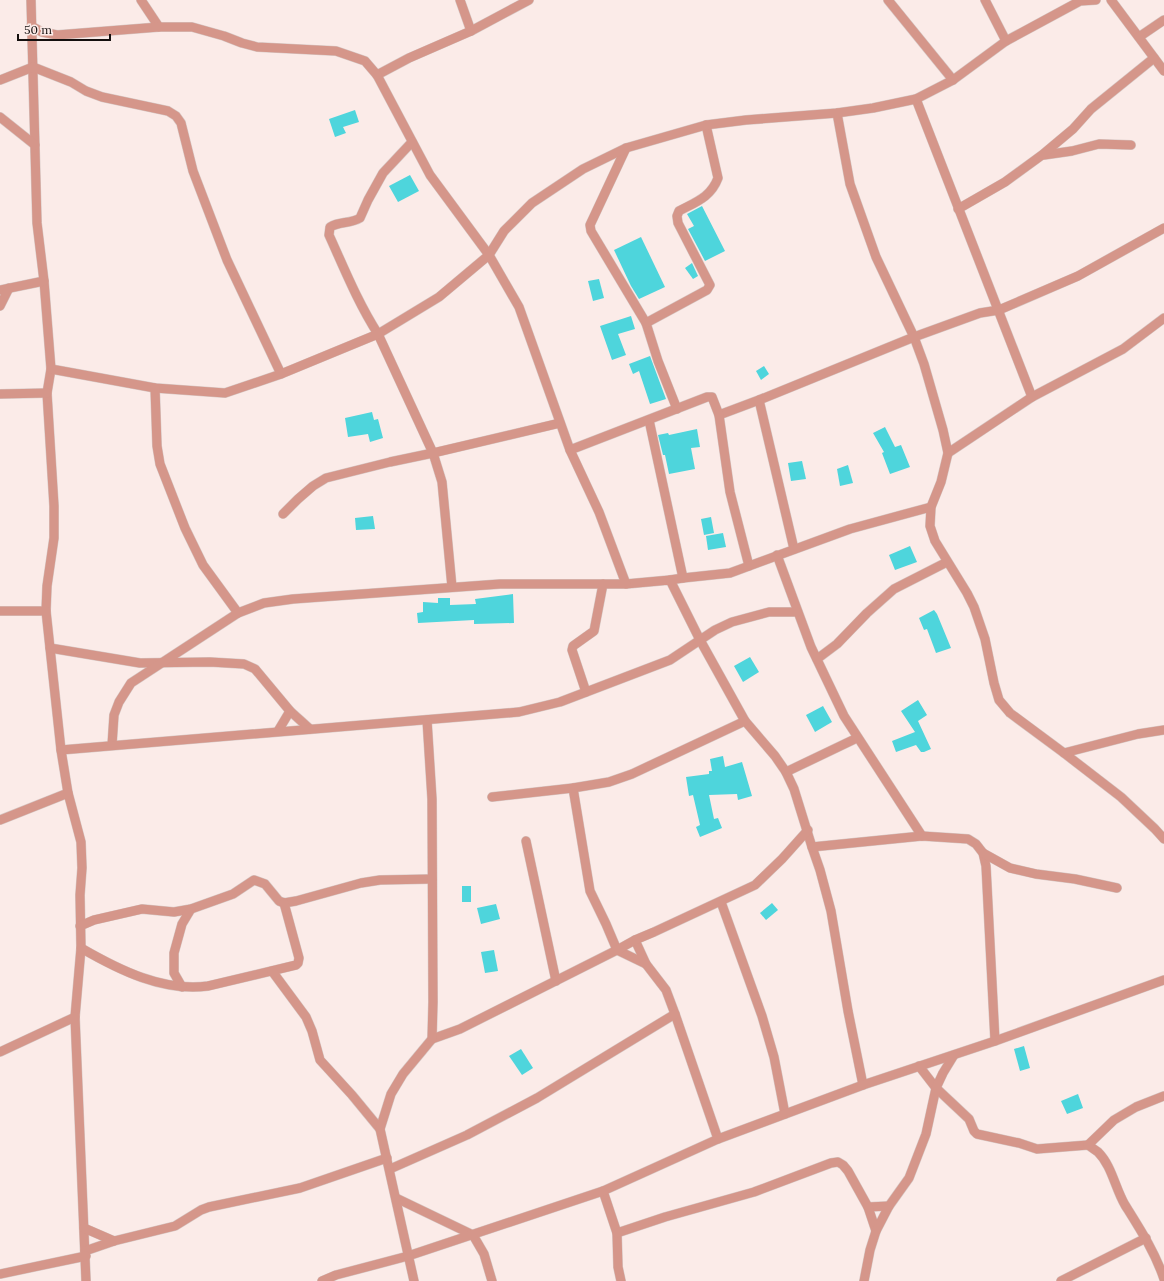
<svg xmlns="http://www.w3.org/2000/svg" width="1164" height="1281" font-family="Lora,serif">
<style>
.building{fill:#4ed5dc}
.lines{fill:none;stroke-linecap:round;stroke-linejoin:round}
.minor-casing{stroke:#d6c8c5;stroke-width:10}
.minor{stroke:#d5968a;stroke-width:9}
</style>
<rect width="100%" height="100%" fill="#fbebe8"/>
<!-- building -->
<g class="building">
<path d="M355 110 359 122 343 127 346 133 335 137 329 119Z"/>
<path d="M410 175 419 191 398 202 389 186Z"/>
<path d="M702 206 725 251 705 261 688 229 694 226 687 214Z"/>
<path d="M641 237 665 287 639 299 631 286 614 250Z"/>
<path d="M692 263 698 276 693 279 685 268Z"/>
<path d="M599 279 604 298 593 301 588 281Z"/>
<path d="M631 316 635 329 618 334 626 355 612 360 600 326Z"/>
<path d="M650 356 666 399 650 404 639 371 633 374 629 364Z"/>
<path d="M764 366 769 374 761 380 756 371Z"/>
<path d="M372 412 374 420 378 419 383 438 370 442 368 434 348 437 345 418Z"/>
<path d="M885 427 895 447 901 445 910 467 890 474 882 453 884 452 873 433Z"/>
<path d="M697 429 700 447 691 448 695 469 669 474 665 455H663L658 435 668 433 669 435Z"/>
<path d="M802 461 806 479 791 481 788 463Z"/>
<path d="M848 465 853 483 840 486 837 469Z"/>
<path d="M373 516 375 529 356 530 355 518Z"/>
<path d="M711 517 714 533 704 535 701 519Z"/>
<path d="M723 533 726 547 708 550 706 536Z"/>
<path d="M910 546 917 562 895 570 889 555Z"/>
<path d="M513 594 514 623 474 624V620L418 623 417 613 423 612V602L438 603V598H450V605L476 604 475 599Z"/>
<path d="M934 610 937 614 951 648 936 653 927 629 924 630 919 618Z"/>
<path d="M750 657 759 672 743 682 734 666Z"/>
<path d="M918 700 927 715 918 721 931 749 924 752H921L916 745 896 752 892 741 915 732 901 711Z"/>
<path d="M823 706 832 722 815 732 806 715Z"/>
<path d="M723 756 725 767 742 762 752 796 738 800 737 794 709 795 714 819 718 818 722 828 700 837 696 827 700 825 693 795 689 796 686 777 709 774V771H712L710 759Z"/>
<rect x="462" y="886" width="9" height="16"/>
<path d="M772 903 778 910 766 920 760 913Z"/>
<path d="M496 904 500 919 481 924 477 908Z"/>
<path d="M494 950 498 971 485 973 481 952Z"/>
<path d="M1024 1046 1030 1068 1020 1071 1014 1049Z"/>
<path d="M521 1049 533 1068 522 1075 509 1056Z"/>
<path d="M1078 1094 1083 1108 1067 1114 1061 1101Z"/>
</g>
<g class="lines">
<defs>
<g id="minor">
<path d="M31 0 37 223 44 281 51 369 47 393 54 506V538L47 586 46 611 61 750 68 793 81 842 82 868 80 895 81 948 75 1017 86 1281"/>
<path d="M141 0 159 27"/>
<path d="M460 0 471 31"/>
<path d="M529 0 471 31 409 58 377 75 430 175 489 255 519 307 570 450 599 512 626 584 670 580 700 640 745 721 775 756 786 772 794 789 812 847 820 870 831 911 848 1011 863 1085"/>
<path d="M888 0 953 80"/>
<path d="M985 0 1006 41"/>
<path d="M1111 0 1164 71"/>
<path d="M31 26 42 32 57 35 159 27H192L224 36 242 43 257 47 336 51 365 61 377 75"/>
<path d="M1139 37 1164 20"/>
<path d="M0 80 33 67 71 82 86 91 102 97 168 111 176 116 181 123 193 171 227 260 281 374"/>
<path d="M916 99 1032 397"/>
<path d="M837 113 850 184 876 257 914 337 924 364 943 430 948 453 941 482 931 507 930 526 935 541 967 593 974 607 985 639 994 683 999 700 1010 713 1064 753 1121 797 1155 829 1164 839"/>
<path d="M0 117 35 145"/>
<path d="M412 142 383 173 368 200 360 218C350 224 340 221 330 227L329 235C344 268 358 303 378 334L433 453 442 482 452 587"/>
<path d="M626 148 590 225 591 231 646 323 658 361 677 409"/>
<path d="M1044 155 1072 151 1099 144 1131 145"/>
<path d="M958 209 1005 182 1042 155 1073 129 1091 109 1154 58"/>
<path d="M0 290 44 281"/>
<path d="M0 306 9 288"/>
<path d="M646 323 707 290 710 285 678 223 677 216 679 211C696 202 711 197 718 178L706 125"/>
<path d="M51 369 155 388 225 393 281 374 378 334 439 297 489 255 504 231 532 203 583 169 626 148 706 125 746 120 837 113 873 108 916 99 953 80 1006 41 1080 1 1096 0"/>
<path d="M155 388 157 446 160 464 185 528 203 565 238 613"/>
<path d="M0 394 47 393"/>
<path d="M759 400 794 549"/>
<path d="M719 415 759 400 914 337 980 313 999 310 1078 276 1164 228"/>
<path d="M649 420 683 578"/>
<path d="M570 450 707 397H712L719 415 730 492 749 566"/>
<path d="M948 453 1032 397 1123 349 1164 318"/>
<path d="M283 514 298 499 313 486 326 478 390 462 433 453 560 423"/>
<path d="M777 555 811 647 844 716 922 836"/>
<path d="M670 580 683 578 730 573 850 529 931 507"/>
<path d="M0 611H46"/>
<path d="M50 648 140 663 210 662 244 664 255 669 290 711 310 729"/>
<path d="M817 659 837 644 867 613 894 589 947 562"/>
<path d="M586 692 572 650 573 646 594 631 603 584"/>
<path d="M278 731 290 711"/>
<path d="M112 745 114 715 119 702 131 683 238 613 264 603 293 599 500 584H626"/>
<path d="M61 750 519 712 560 702 670 660 715 630 732 622 769 612H797"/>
<path d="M1064 753 1138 734 1164 730"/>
<path d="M786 772 857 738"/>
<path d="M573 788 590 891 606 924 617 950 646 964"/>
<path d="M492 797 573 788 609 782 632 774 745 721"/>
<path d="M0 820 68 793"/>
<path d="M526 841 556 981"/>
<path d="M812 847 922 836 968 839 976 844 983 853 986 866 995 1041"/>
<path d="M983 853 1010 868 1036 874 1075 879 1117 888"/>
<path d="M721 902 762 1016 774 1057 785 1114"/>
<path d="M80 926 94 920 142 909 174 912 191 909 233 894 254 880 265 884 279 901 284 903 296 901 361 883 380 880 432 879"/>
<path d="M635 940 646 964 666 990 675 1014 718 1139"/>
<path d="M81 948C119 970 163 992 208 986L296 965 298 963 299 958 284 903"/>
<path d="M272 971 306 1017 312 1031 320 1060 352 1095 380 1129"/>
<path d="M182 987 174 973V953L182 924 191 909"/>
<path d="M432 1039 460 1029 617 950 635 940 654 932 755 885 782 859 808 830"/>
<path d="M0 1052 75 1017"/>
<path d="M919 1066 936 1088 969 1119 974 1131 977 1134 1019 1143 1037 1149 1088 1145C1091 1147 1095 1150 1098 1152 1112 1166 1115 1188 1125 1205 1140 1229 1155 1252 1164 1279"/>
<path d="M1088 1145 1114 1120 1136 1107 1164 1096"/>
<path d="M390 1169 467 1135 537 1098 675 1014"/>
<path d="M603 1191 617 1233 618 1267 621 1281"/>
<path d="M396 1198 473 1235 484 1254 492 1281"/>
<path d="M868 1207 889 1206"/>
<path d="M84 1228 114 1241"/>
<path d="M617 1233 665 1217 754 1192 831 1163 838 1162 843 1165 848 1171 868 1207 876 1231"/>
<path d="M85 1251 114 1241 175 1226 201 1210 209 1207 300 1188 387 1158"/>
<path d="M0 1274 86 1256"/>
<path d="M322 1281 336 1275 408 1256 603 1191 718 1139 863 1085 995 1041 1164 980"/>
<path d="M414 1281 380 1129 391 1094 403 1074 432 1039 433 1002 432 799 427 720"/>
<path d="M864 1281 870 1250 876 1231 889 1206 909 1178 926 1134 936 1088 943 1073 954 1055"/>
<path d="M1061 1281 1146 1238"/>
</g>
</defs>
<!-- minor casing -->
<use href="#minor" class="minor-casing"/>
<!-- minor -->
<use href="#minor" class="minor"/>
</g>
<!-- scale -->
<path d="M18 34v6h92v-6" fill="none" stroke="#140f0e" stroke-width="2"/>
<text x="24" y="34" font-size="12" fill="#140f0e" stroke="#fbebe8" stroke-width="3" paint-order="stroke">50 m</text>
</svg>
